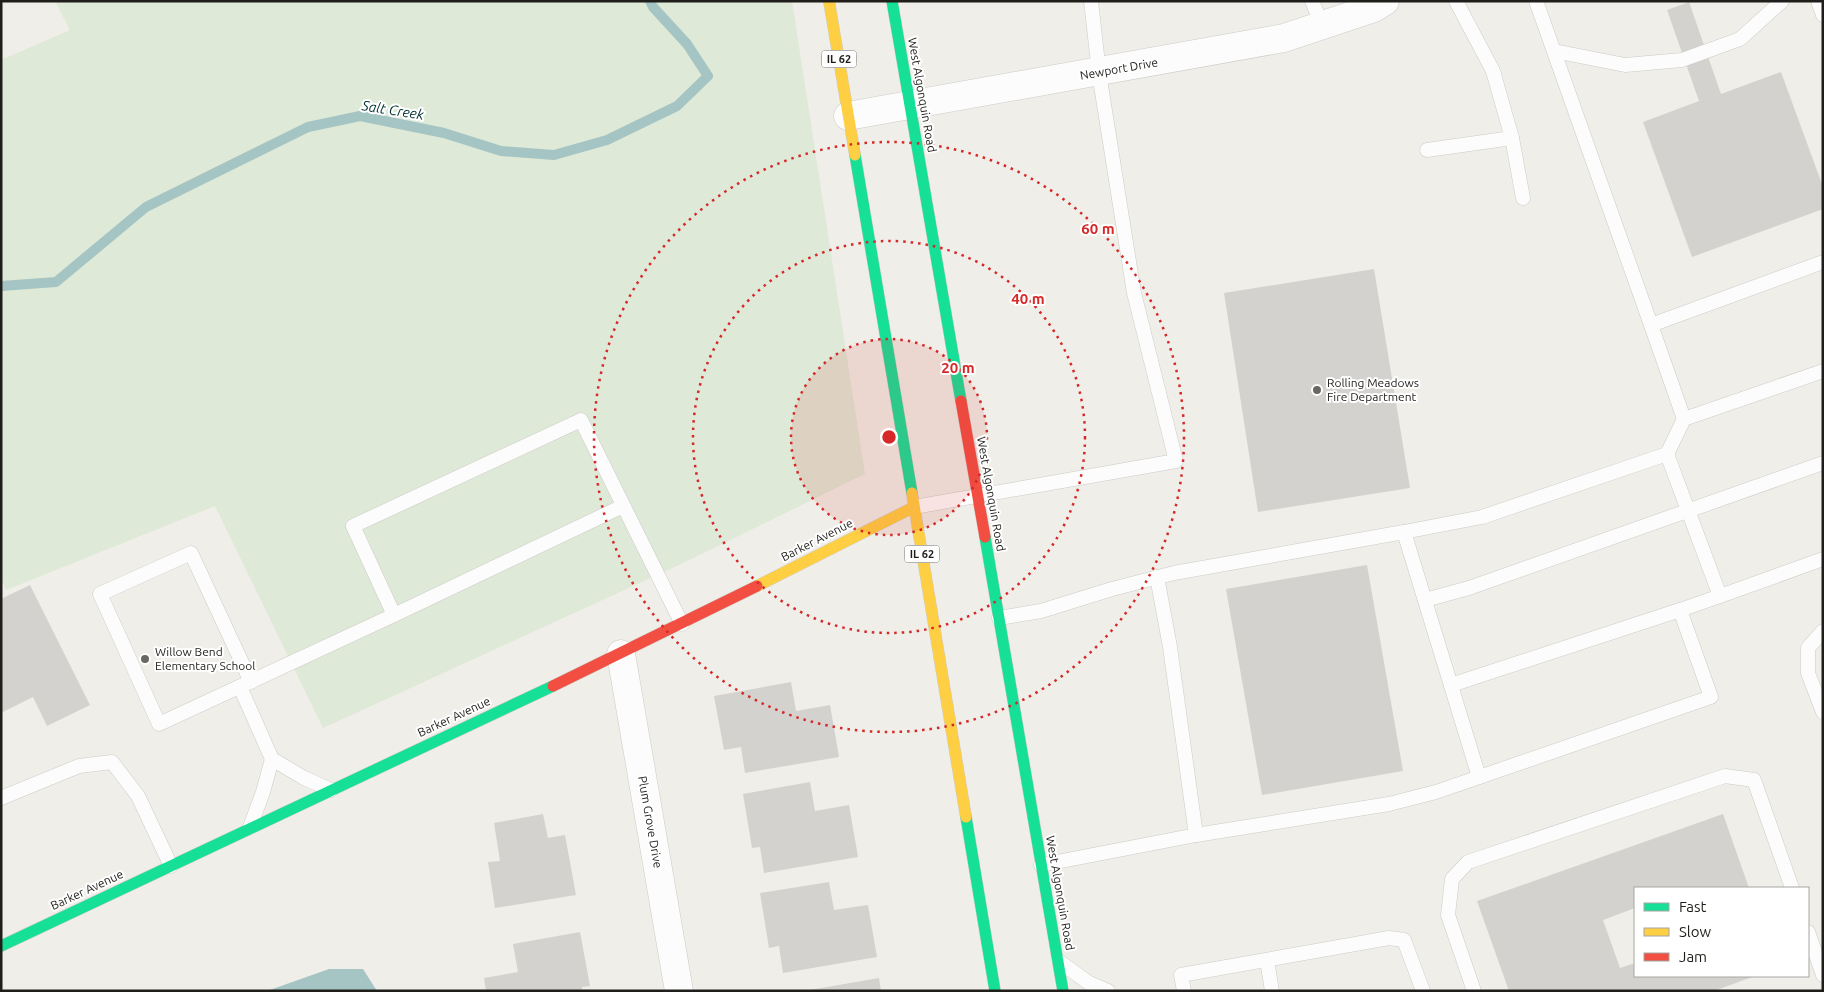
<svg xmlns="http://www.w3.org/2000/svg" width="1824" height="992" font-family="Ubuntu,sans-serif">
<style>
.green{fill:#dfe9d7}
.water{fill:#a5c5c4}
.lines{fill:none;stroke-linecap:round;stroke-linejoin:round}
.stream{stroke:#a5c5c4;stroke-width:10}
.building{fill:#d4d2ce}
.lane-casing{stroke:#cccbc6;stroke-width:15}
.street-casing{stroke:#cccbc6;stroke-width:29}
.fast-casing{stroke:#cccbc6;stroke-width:12}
.slow-casing{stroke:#cccbc6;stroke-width:12}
.jam-casing{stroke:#cccbc6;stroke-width:12}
.lane{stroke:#fdfcfc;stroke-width:14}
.street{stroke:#fdfcfc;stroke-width:28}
.fast{stroke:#16e098;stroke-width:11}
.slow{stroke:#ffcf43;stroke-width:11}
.jam{stroke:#f24e42;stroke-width:11}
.ring{fill:none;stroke:#d62828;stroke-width:2.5;stroke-dasharray:2.5 5}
.poi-dot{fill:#686762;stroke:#fff;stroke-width:2}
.labels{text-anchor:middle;stroke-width:4;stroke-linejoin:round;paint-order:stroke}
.shield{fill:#fff;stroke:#62625f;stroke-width:1}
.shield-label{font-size:11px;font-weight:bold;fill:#1f1e1a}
.street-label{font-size:12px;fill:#1f1e1a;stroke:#fff}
.poi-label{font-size:12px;fill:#1f1e1a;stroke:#fff;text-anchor:start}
.water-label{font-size:14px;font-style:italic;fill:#013132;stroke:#fff}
.centre{fill:#d62828;stroke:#fff;stroke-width:2.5}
.ring-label{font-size:15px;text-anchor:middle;font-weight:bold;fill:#d62828;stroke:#fff;stroke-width:4;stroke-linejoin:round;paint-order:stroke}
</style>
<rect width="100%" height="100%" fill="#efeee8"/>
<!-- green -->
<path class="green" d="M55 1H792L865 474 679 565 323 728 215 506 6 590 1 578V60L70 30Z"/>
<!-- water -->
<path class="water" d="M329 969H363L377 991H267Z"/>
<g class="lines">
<!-- stream -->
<path class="stream" d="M1 286 56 282 146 207 308 127 360 116 444 133 501 151 554 155 607 140 677 106 708 76 687 44 653 7 650 1"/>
</g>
<!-- building -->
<g class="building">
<path d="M1689 2 1721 94 1781 72 1823 187V209L1692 257 1643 122 1699 101 1667 10Z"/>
<path d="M1374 269 1410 488 1258 512 1224 293Z"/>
<path d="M1367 565 1403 771 1262 795 1226 589Z"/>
<path d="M30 585 90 705 47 726 33 697 1 713V599Z"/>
<path d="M791 682 796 711 830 705 839 757 745 773 741 747 724 750 714 696Z"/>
<path d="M810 782 815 811 849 805 858 857 764 873 760 847 752 848 743 794Z"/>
<path d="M543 814 548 838 565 835 576 895 495 908 488 862 500 861 494 823Z"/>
<path d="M1723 814 1749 888H1635V908L1603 920 1620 968 1635 963V976H1755L1714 991H1509L1477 901Z"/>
<path d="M829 882 834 910 868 905 877 957 783 973 779 946 769 948 760 893Z"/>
<path d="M580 932 590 986 582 987V991H486L484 978 518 972 513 944Z"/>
<path d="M879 978 881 991H810V990Z"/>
</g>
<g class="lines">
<defs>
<g id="lane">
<path d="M1312 1 1322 25"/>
<path d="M1456 1 1493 71 1512 138 1523 198"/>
<path d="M1536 1 1651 325 1823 262"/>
<path d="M1818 1 1823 15"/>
<path d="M1554 51 1625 65 1682 60 1740 39 1782 1"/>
<path d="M1427 150 1512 138"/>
<path d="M1651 325 1684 419"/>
<path d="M914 507 1176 461 1134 293 1099 73 1091 1"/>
<path d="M1404 532 1482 517 1667 454 1684 419 1823 371"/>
<path d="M1157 577 1170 647 1196 835"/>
<path d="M1720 596 1823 559"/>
<path d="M1425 600 1469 588 1823 463"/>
<path d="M394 615 623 506"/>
<path d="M999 618 1041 611 1112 589 1174 573 1404 532 1479 777"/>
<path d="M1823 631 1808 648V673L1823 712"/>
<path d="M251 682 191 553 100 594 159 724 394 615 353 526 581 420 682 624"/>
<path d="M1451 685 1680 610"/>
<path d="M240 687 272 759 304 778 331 790"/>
<path d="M1 798 79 766 112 762 138 796 171 866"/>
<path d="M250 827 263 792 272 759"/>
<path d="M1041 865 1196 835 1389 804 1436 792 1711 697 1680 610 1720 596 1667 454"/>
<path d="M1808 932 1823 975"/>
<path d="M1267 960 1272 991"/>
<path d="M1060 962 1089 983 1108 991"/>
<path d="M1184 991 1181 975 1389 938 1404 940 1423 991"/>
<path d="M1474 991 1448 915 1452 879 1468 862 1725 776 1754 780 1792 888"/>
</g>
<g id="street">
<path d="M848 116 1284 38 1374 8 1385 1"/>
<path d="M621 654 679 991"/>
</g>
<g id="fast">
<path d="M892 1 961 401"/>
<path d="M855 155 912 493"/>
<path d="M985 537 1063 991"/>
<path d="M966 817 995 991"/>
<path d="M1 946 553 686"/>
</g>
<g id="slow">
<path d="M829 1 855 155"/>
<path d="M912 493 966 817"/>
<path d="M757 586 914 507"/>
</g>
<g id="jam">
<path d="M961 401 985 537"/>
<path d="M553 686 757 586"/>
</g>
</defs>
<!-- lane casing -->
<use href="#lane" class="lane-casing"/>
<!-- street casing -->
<use href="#street" class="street-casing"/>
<!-- fast casing -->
<use href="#fast" class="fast-casing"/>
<!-- slow casing -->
<use href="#slow" class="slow-casing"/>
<!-- jam casing -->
<use href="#jam" class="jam-casing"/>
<!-- lane -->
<use href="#lane" class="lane"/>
<!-- street -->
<use href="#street" class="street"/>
<!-- fast -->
<use href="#fast" class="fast"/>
<!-- slow -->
<use href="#slow" class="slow"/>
<!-- jam -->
<use href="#jam" class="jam"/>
</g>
<!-- distance rings -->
<circle cx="889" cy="437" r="98" fill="#d62828" fill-opacity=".12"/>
<g class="ring">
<circle cx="889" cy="437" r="98"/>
<circle cx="889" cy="437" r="196"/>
<circle cx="889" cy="437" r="295"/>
</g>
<!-- markers -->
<g class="poi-dot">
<circle cx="1317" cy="390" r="5"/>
<circle cx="145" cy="659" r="5"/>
</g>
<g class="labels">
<!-- shield labels -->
<g class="shield">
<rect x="821.5" y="50.5" width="35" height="17" rx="4"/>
<rect x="904.5" y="545.5" width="35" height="17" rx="4"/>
</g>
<g class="shield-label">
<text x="839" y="63">IL 62</text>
<text x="922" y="558">IL 62</text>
</g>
<!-- street labels -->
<g class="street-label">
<text transform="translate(1119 69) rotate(-10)" y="4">Newport Drive</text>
<text transform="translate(922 95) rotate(80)" y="4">West Algonquin Road</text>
<text transform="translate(991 494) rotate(80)" y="4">West Algonquin Road</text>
<text transform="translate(817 540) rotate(-27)" y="4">Barker Avenue</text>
<text transform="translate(454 717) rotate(-25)" y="4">Barker Avenue</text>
<text transform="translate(650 822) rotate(80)" y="4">Plum Grove Drive</text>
<text transform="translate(87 890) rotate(-25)" y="4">Barker Avenue</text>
<text transform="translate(1060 893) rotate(80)" y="4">West Algonquin Road</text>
</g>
<!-- poi labels -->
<g class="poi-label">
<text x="1327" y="387">Rolling Meadows<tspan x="1327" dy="14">Fire Department</tspan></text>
<text x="155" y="656">Willow Bend<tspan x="155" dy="14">Elementary School</tspan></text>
</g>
<!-- water labels -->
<g class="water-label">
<text transform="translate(393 110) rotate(9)" y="5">Salt Creek</text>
</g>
</g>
<circle cx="889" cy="437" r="8" class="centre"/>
<g class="ring-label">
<text x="1098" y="234">60 m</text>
<text x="1028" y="304">40 m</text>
<text x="958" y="373">20 m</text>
</g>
<!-- border -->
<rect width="1824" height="992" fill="none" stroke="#1f1e1a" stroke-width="5"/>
<!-- legend -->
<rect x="1634" y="887" width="175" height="90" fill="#ffffff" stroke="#a5a5a3"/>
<rect x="1644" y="903" width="25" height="8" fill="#16e098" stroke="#a5a5a3"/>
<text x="1679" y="912" font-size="15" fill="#1f1e1a">Fast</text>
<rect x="1644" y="928" width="25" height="8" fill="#ffcf43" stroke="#a5a5a3"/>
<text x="1679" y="937" font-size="15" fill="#1f1e1a">Slow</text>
<rect x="1644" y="953" width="25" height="8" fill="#f24e42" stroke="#a5a5a3"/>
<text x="1679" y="962" font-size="15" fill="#1f1e1a">Jam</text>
</svg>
